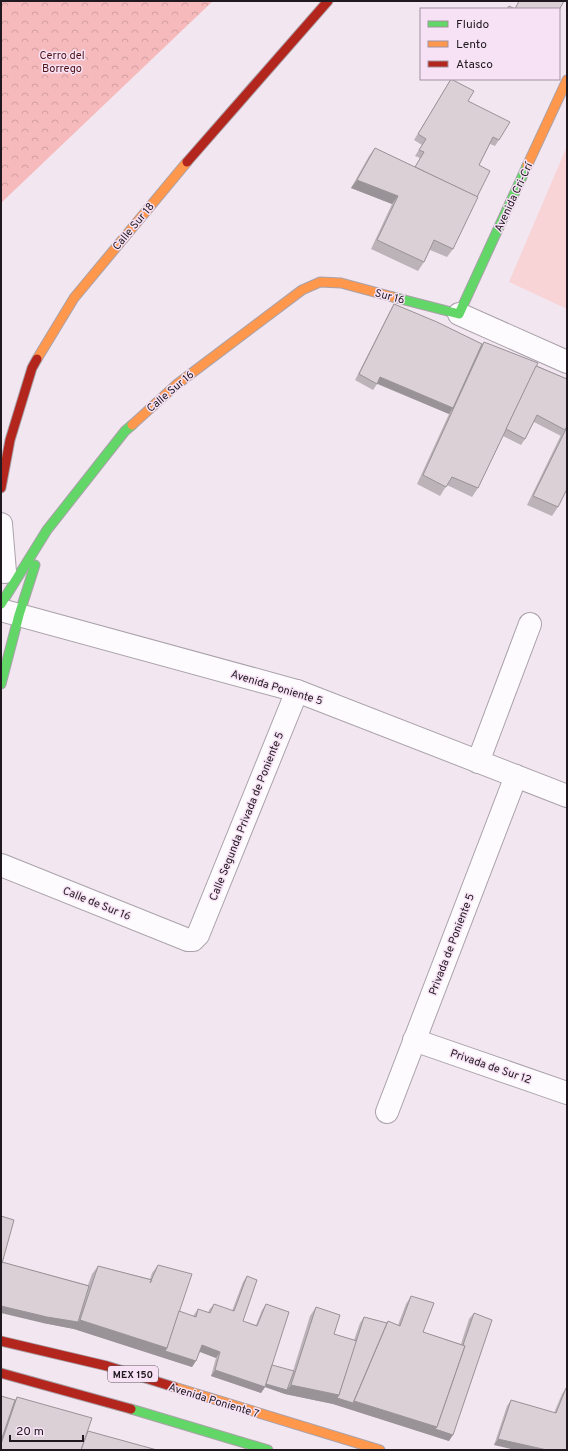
<svg xmlns="http://www.w3.org/2000/svg" width="568" height="1451" font-family="Overpass,sans-serif">
<style>
.green{fill:#f8d4d7}
.forest{fill:url(#forest-crowns)}
.lines{fill:none;stroke-linecap:round;stroke-linejoin:round}
.street-casing{stroke:#aaa2aa;stroke-width:24}
.fast-casing{stroke:#aaa2aa;stroke-width:11}
.slow-casing{stroke:#aaa2aa;stroke-width:11}
.jam-casing{stroke:#aaa2aa;stroke-width:11}
.street{stroke:#fdfbfd;stroke-width:22}
.fast{stroke:#63d668;stroke-width:9}
.slow{stroke:#ff974d;stroke-width:9}
.jam{stroke:#b3261e;stroke-width:9}
.wall{fill:#bbb3b8}
.shaded-wall{fill:#999296}
.building{fill:#dad0d6;stroke:#999296}
.labels{text-anchor:middle;stroke-width:3;stroke-linejoin:round;paint-order:stroke}
.shield{fill:#f7e2f5;stroke:#60555e;stroke-width:1}
.shield-label{font-size:10px;font-weight:bold;fill:#1f181e}
.park-label{font-size:11px;fill:#4f1214;stroke:#f7e2f5}
.street-label{font-size:11px;fill:#1f181e;stroke:#f7e2f5}
</style>
<defs>
<pattern id="forest-crowns" width="20" height="18" patternUnits="userSpaceOnUse"><rect width="20" height="18" fill="#f6babc"/><path d="M2 6a3 3 0 1 1 6 0M12 15a3 3 0 1 1 6 0" fill="none" stroke="#d29fa1"/></pattern>
</defs>
<rect width="100%" height="100%" fill="#f2e7f1"/>
<!-- green -->
<path class="green" d="M567 146V309L509 282Z"/>
<!-- forest -->
<path class="forest" d="M1 1H213L1 203Z"/>
<g class="lines">
<defs>
<g id="street">
<path d="M459 314 567 362"/>
<path d="M1 524 5 572"/>
<path d="M1 610 297 691 567 796"/>
<path d="M478 762 530 624"/>
<path d="M1 865 188 940H193L198 935 297 691"/>
<path d="M414 1040 567 1093"/>
<path d="M387 1112 516 776"/>
</g>
<g id="fast">
<path d="M393 297 459 314 527 166"/>
<path d="M1 604 47 530 125 431 132 425"/>
<path d="M1 684 19 615 35 565"/>
<path d="M131 1409 268 1450"/>
</g>
<g id="slow">
<path d="M527 166 567 80"/>
<path d="M37 359 74 298 187 162"/>
<path d="M132 425 176 385 302 290 320 282 341 283 393 297"/>
<path d="M174 1387 380 1450"/>
</g>
<g id="jam">
<path d="M187 162 328 1"/>
<path d="M1 488 10 440 32 368 37 359"/>
<path d="M1 1341 107 1366 174 1387"/>
<path d="M1 1373 131 1409"/>
</g>
</defs>
<!-- street casing -->
<use href="#street" class="street-casing"/>
<!-- fast casing -->
<use href="#fast" class="fast-casing"/>
<!-- slow casing -->
<use href="#slow" class="slow-casing"/>
<!-- jam casing -->
<use href="#jam" class="jam-casing"/>
<!-- street -->
<use href="#street" class="street"/>
<!-- fast -->
<use href="#fast" class="fast"/>
<!-- slow -->
<use href="#slow" class="slow"/>
<!-- jam -->
<use href="#jam" class="jam"/>
</g>
<!-- wall -->
<g class="wall">
<path d="M451 79 499 140 495 146 490 144 479 165 477 197 453 249 447 257 430 250 424 262 418 271 371 249 392 204 351 188 369 156 375 148 415 167 420 158 415 156 422 145 414 140Z"/>
<path d="M394 304 482 344 484 342 567 379V489L558 507 552 516 527 505 561 435V436L534 422 525 439 521 445 503 436 478 488 472 497 447 485 440 496 417 484 449 414 377 384 373 390 355 380 390 311Z"/>
<path d="M2 1262 88 1285 92 1274 98 1266 150 1279 152 1273 158 1265 179 1311 193 1316 198 1309 208 1313 209 1310 214 1304 232 1311 243 1282 247 1276 243 1321 256 1325 262 1310 266 1304 272 1365 293 1371 310 1316 316 1307 334 1334 354 1340 360 1323 364 1317 387 1323 388 1321 398 1325 406 1304 411 1296 423 1332 461 1344 469 1319 474 1313 449 1441 333 1404 285 1394 265 1387 261 1393 211 1376 216 1358 200 1352 192 1367 74 1329 43 1323Z"/>
<path d="M566 1388 567 1450 494 1445 507 1406 511 1400 554 1413 562 1394Z"/>
<path d="M1 1396 15 1400 17 1397 87 1433 1 1450Z"/>
</g>
<!-- shaded-wall -->
<g class="shaded-wall">
<path d="M357 180 398 196 392 204 351 188Z"/>
<path d="M380 377 453 408 449 414 376 383Z"/>
<path d="M1 1306 78 1322 80 1320 167 1348 196 1361 192 1367 74 1329 43 1323 1 1313Z"/>
<path d="M202 1345 220 1352 216 1358 198 1351Z"/>
<path d="M215 1370 265 1383 287 1390 291 1385 339 1395 353 1403 354 1401 437 1427 453 1435 449 1441 333 1404 285 1394 265 1387 261 1393 211 1376Z"/>
<path d="M498 1439 547 1450H515L494 1445Z"/>
</g>
<!-- building -->
<g class="building">
<path d="M519 1H564L559 10V9H507L509 6 515 9Z"/>
<path d="M451 79 474 91 468 101 510 122 499 140 493 137 479 165 490 171 477 197 415 167 424 152 419 150 426 139 418 134Z"/>
<path d="M375 148 478 197 453 249 434 240 424 262 377 240 398 196 357 180Z"/>
<path d="M394 304 437 322 482 344 453 408 380 377 377 384 359 374Z"/>
<path d="M484 342 538 363 478 488 452 477 446 487 423 475Z"/>
<path d="M536 366 567 379V426L565 430 537 415 525 439 506 429Z"/>
<path d="M567 427V489L558 507 533 496Z"/>
<path d="M1 1216 14 1220 1 1267Z"/>
<path d="M2 1262 89 1286 78 1322 47 1317 1 1306V1267Z"/>
<path d="M158 1265 192 1274 167 1348 80 1320 98 1266 152 1280 150 1283Z"/>
<path d="M247 1276 257 1280 243 1321 257 1326 266 1304 289 1312 265 1387 215 1370 220 1352 202 1345 196 1361 165 1351 167 1348 179 1311 196 1317 198 1309 210 1313 214 1304 234 1311Z"/>
<path d="M411 1296 434 1303 423 1332 465 1346 437 1427 354 1401 388 1321 400 1326Z"/>
<path d="M316 1307 340 1315 334 1334 357 1341 339 1395 291 1385Z"/>
<path d="M474 1313 492 1320 453 1435 435 1429 437 1427 465 1346 463 1345Z"/>
<path d="M364 1317 387 1323 353 1403 337 1398 339 1395Z"/>
<path d="M272 1365 294 1371 287 1390 266 1384Z"/>
<path d="M566 1388H567V1450H547L498 1439 511 1400 556 1413Z"/>
<path d="M1 1396 15 1400 1 1441Z"/>
<path d="M17 1397 92 1418 81 1450H1V1444Z"/>
<path d="M88 1431 157 1450H81Z"/>
</g>
<g class="labels">
<!-- shield labels -->
<rect class="shield" x="108" y="1366" width="50" height="16" rx="3"/>
<g class="shield-label">
<text x="133" y="1378">MEX 150</text>
</g>
<!-- park labels -->
<g class="park-label">
<text x="62" y="59">Cerro del<tspan x="62" dy="13">Borrego</tspan></text>
</g>
<!-- street labels -->
<g class="street-label">
<text transform="translate(513 197) rotate(-65)" y="4">Avenida Cri-Crí</text>
<text transform="translate(133 226) rotate(-50)" y="4">Calle Sur 18</text>
<text transform="translate(390 296) rotate(15)" y="4">Sur 16</text>
<text transform="translate(170 391) rotate(-40)" y="4">Calle Sur 16</text>
<text transform="translate(277 687) rotate(17)" y="4">Avenida Poniente 5</text>
<text transform="translate(246 816) rotate(-68)" y="4">Calle Segunda Privada de Poniente 5</text>
<text transform="translate(97 903) rotate(22)" y="4">Calle de Sur 16</text>
<text transform="translate(451 944) rotate(-69)" y="4">Privada de Poniente 5</text>
<text transform="translate(491 1066) rotate(19)" y="4">Privada de Sur 12</text>
<text transform="translate(214 1400) rotate(17)" y="4">Avenida Poniente 7</text>
</g>
</g>
<!-- border -->
<rect width="568" height="1451" fill="none" stroke="#1f181e" stroke-width="4"/>
<!-- legend -->
<rect x="420" y="8" width="140" height="72" fill="#f7e2f5" stroke="#a1919f"/>
<rect x="428" y="21" width="20" height="6" fill="#63d668" stroke="#a1919f"/>
<text x="456" y="28" font-size="12" fill="#1f181e">Fluido</text>
<rect x="428" y="41" width="20" height="6" fill="#ff974d" stroke="#a1919f"/>
<text x="456" y="48" font-size="12" fill="#1f181e">Lento</text>
<rect x="428" y="61" width="20" height="6" fill="#b3261e" stroke="#a1919f"/>
<text x="456" y="68" font-size="12" fill="#1f181e">Atasco</text>
<!-- scale -->
<path d="M10 1435v6h73v-6" fill="none" stroke="#1f181e" stroke-width="2"/>
<text x="16" y="1435" font-size="12" fill="#1f181e" stroke="#f7e2f5" stroke-width="3" paint-order="stroke">20 m</text>
</svg>
